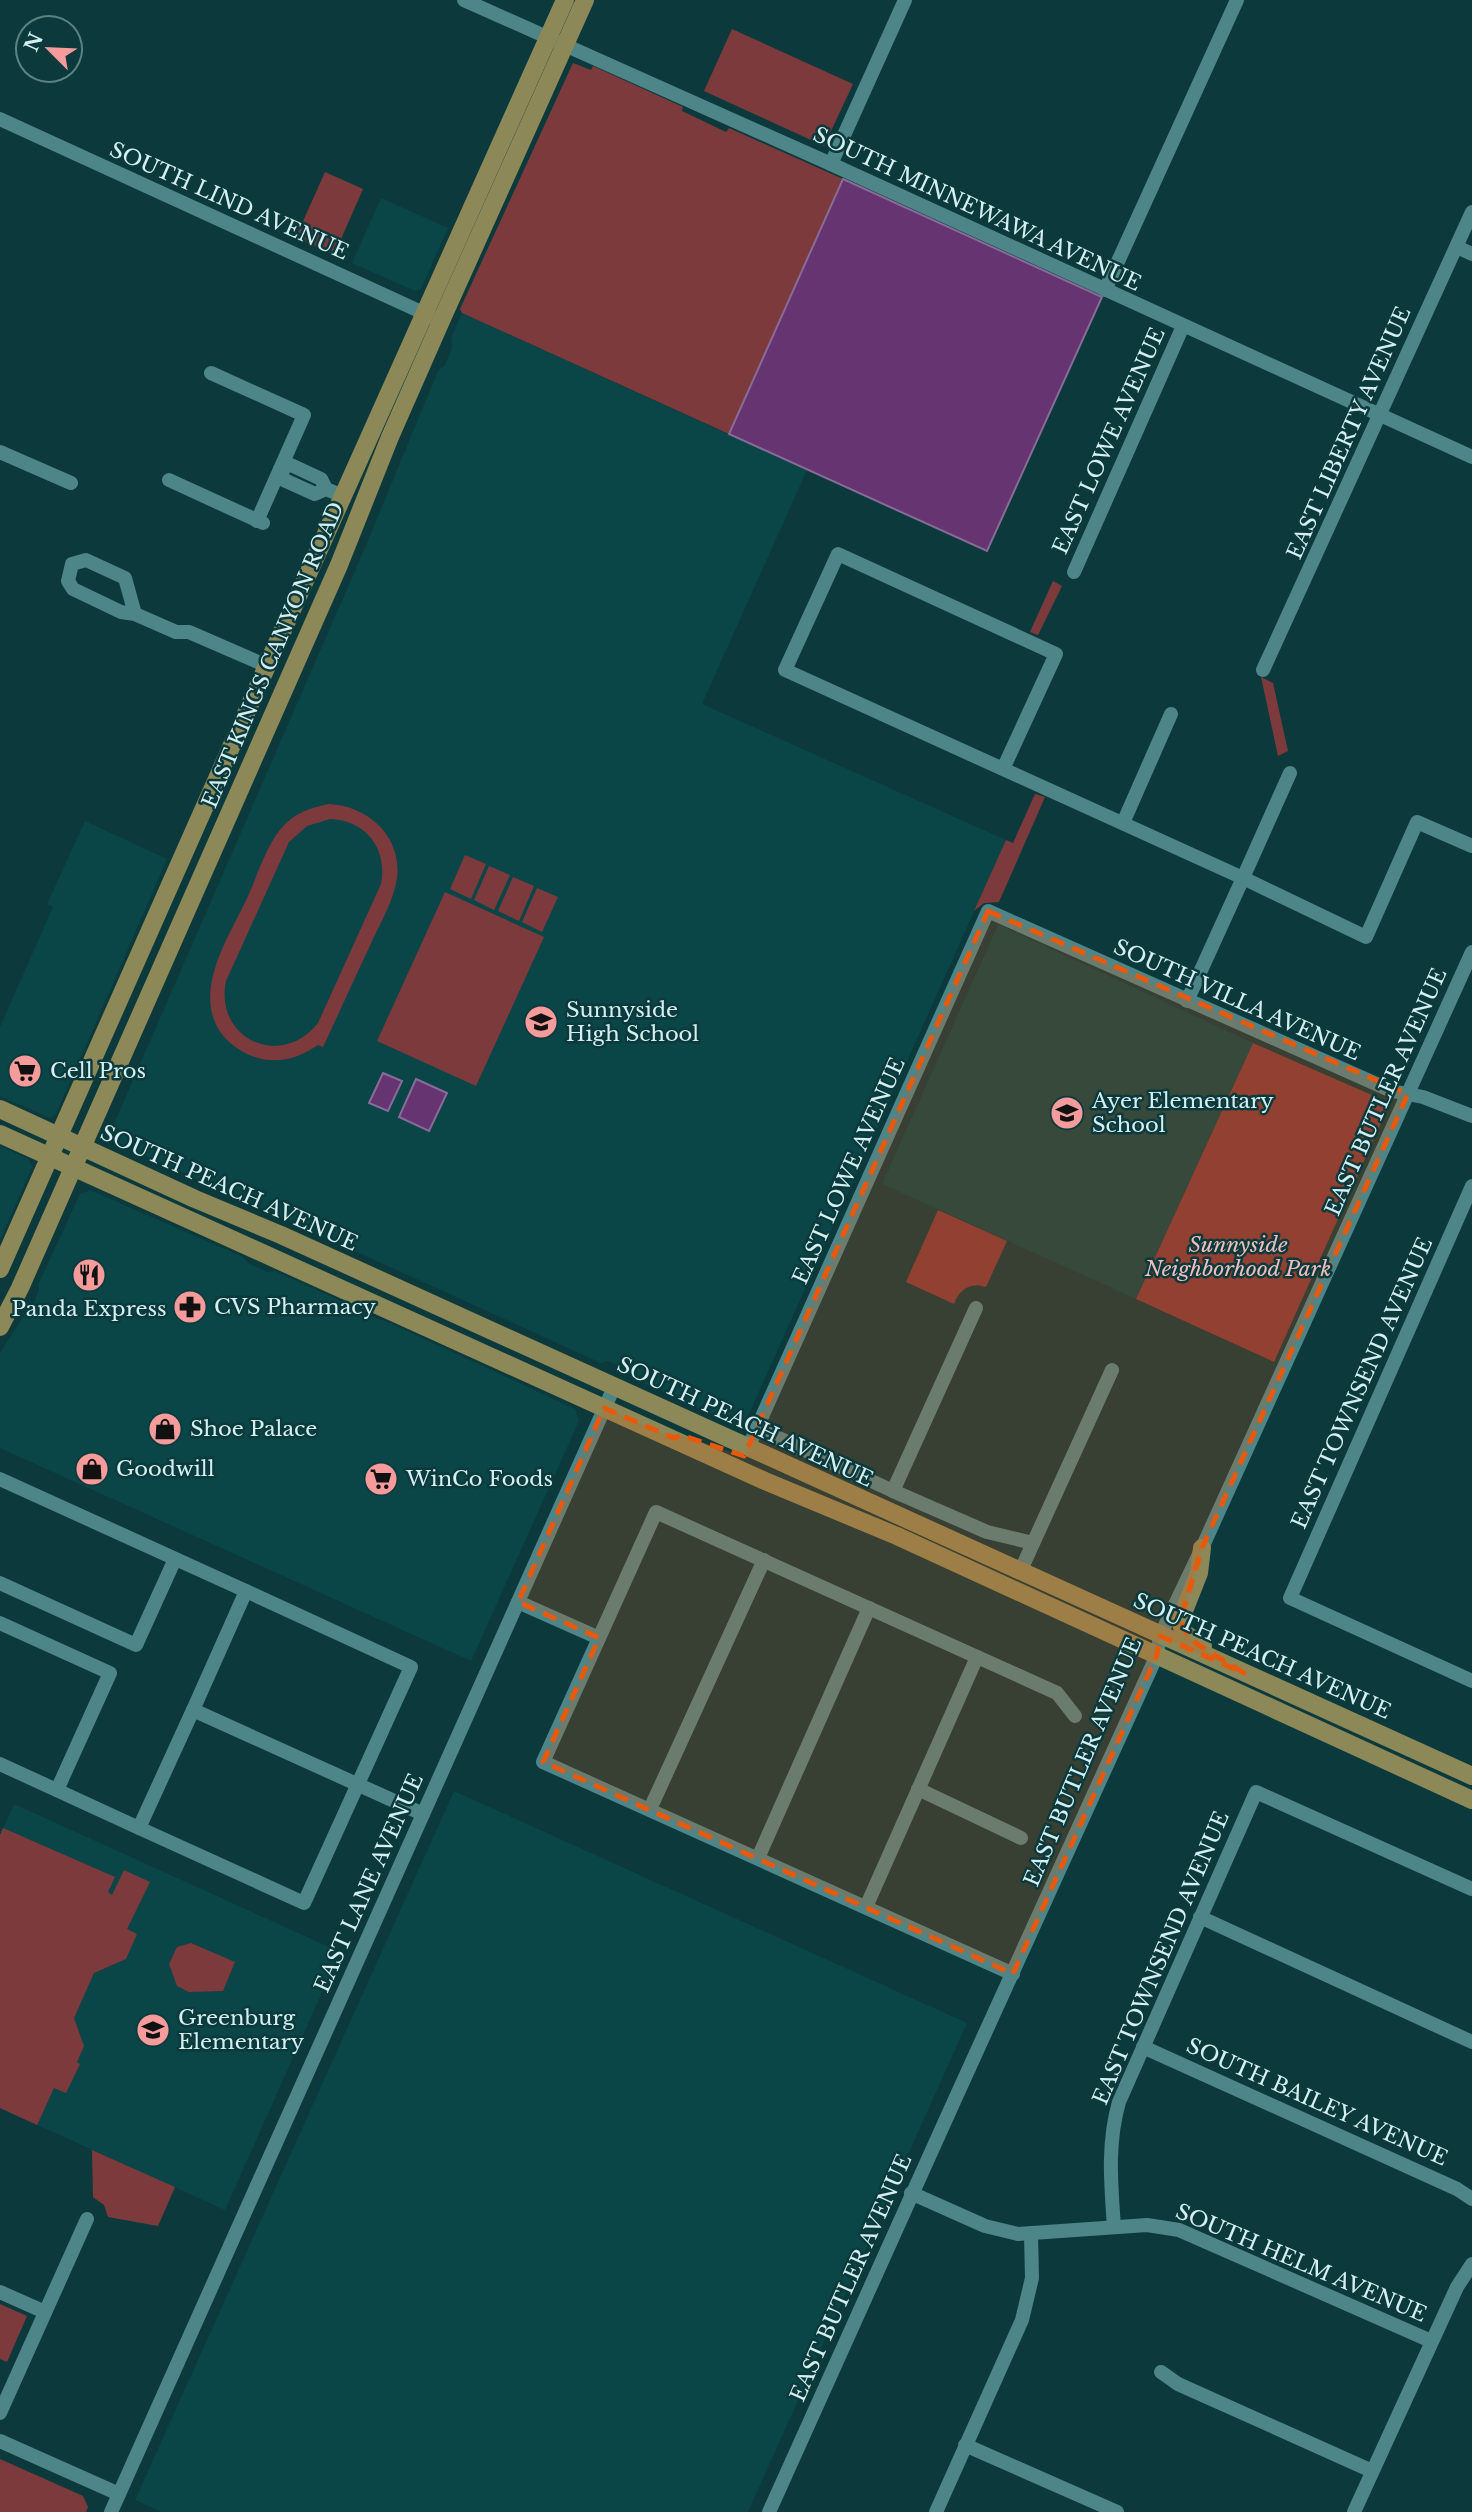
<svg xmlns="http://www.w3.org/2000/svg" width="1472" height="2512" font-family="'Libre Baskerville',serif">
<style>
.built{fill:#0a4548}
.green{fill:#7d3a3c;fill-rule:evenodd}
.water{fill:#673472;stroke:#876c98;stroke-width:2}
.lines{fill:none;stroke-linecap:round;stroke-linejoin:round}
.minor{stroke:#4d8588;stroke-width:14}
.major{stroke:#8d8857;stroke-width:18}
.marked{fill:#e8590c;fill-opacity:0.2;stroke:#e8590c;stroke-width:5;stroke-dasharray:14 9;stroke-linejoin:round}
.labels{text-anchor:middle;stroke-width:5;stroke-linejoin:round;paint-order:stroke}
.street-label{font-size:21px;fill:#d3eff1;stroke:#0c3a3c}
.poi-label{font-size:21px;fill:#d3eff1;stroke:#0c3a3c;text-anchor:start}
.park-label{font-size:21px;font-style:italic;fill:#efbdbc;stroke:#0c3a3c}
</style>
<rect width="100%" height="100%" fill="#0c3a3c"/>
<!-- built -->
<g class="built">
<path d="M381 198 448 228 421 289 415 291 352 263Z"/>
<path d="M462 313 807 470 702 704 1006 840 745 1423 738 1426 641 1382 638 1375 608 1361 601 1363 113 1141 110 1133 364 550 438 371 445 365 452 348 451 339Z"/>
<path d="M85 821 167 859 56 1114 50 1118 0 1096V1027L53 907 47 904Z"/>
<path d="M1000 925 1253 1043 1136 1299 882 1184 997 927Z"/>
<path d="M0 1146 28 1159 32 1167 0 1240Z"/>
<path d="M90 1190 243 1257 248 1263 268 1272 275 1271 363 1311 366 1314 390 1323 575 1409 579 1421 471 1661 0 1448V1353L23 1317 29 1314 39 1290 38 1285 80 1194Z"/>
<path d="M454 1791 967 2023 748 2512H162L135 2500Z"/>
<path d="M14 1804 340 1952 225 2210 0 2108V1835Z"/>
</g>
<!-- green -->
<g class="green">
<path d="M732 29 853 84 824 146 704 91Z"/>
<path d="M573 63 591 70 593 66 683 107 682 111 726 132 729 128 843 179 729 434 462 313 460 309Z"/>
<path d="M325 172 363 189 334 255 296 237Z"/>
<path d="M1053 581 1062 586 1038 635 1030 632Z"/>
<path d="M1261 677 1273 683 1288 751 1278 756Z"/>
<path d="M1035 794 1045 797 999 902 984 903 974 911 1006 840 1013 843Z"/>
<path d="M329 804C369 806 402 837 397 878 394 899 382 920 373 939 356 975 340 1011 323 1047L318 1045C298 1059 275 1065 252 1056 239 1051 227 1042 219 1030 193 987 231 934 249 894 259 871 268 841 286 823 298 812 313 807 329 804ZM330 819C366 820 388 849 381 884L318 1023C281 1070 214 1039 226 981L289 842 307 826Z"/>
<path d="M465 855 486 864 471 899 450 889Z"/>
<path d="M489 866 510 875 494 910 474 900Z"/>
<path d="M513 877 534 886 519 921 498 911Z"/>
<path d="M537 888 558 897 542 932 522 922Z"/>
<path d="M445 892 544 937 476 1086 377 1041Z"/>
<path d="M1253 1043 1390 1103 1274 1362 1136 1299Z"/>
<path d="M938 1210 1007 1241 986 1287C971 1282 959 1289 954 1304L906 1282Z"/>
<path d="M3 1828 115 1877 108 1892 112 1895 124 1870 150 1882 127 1929 137 1934 126 1959 94 1973 74 2018 84 2046 77 2062 80 2064 66 2093 54 2088 37 2125 0 2108V1835Z"/>
<path d="M191 1943 235 1962 223 1991 189 1992 177 1986 169 1964 177 1947Z"/>
<path d="M92 2150 175 2187 158 2226 108 2217 104 2205 93 2197Z"/>
<path d="M0 2304 27 2316 7 2362 0 2359Z"/>
<path d="M0 2459 83 2496 88 2507 86 2512H0Z"/>
</g>
<!-- water -->
<g class="water">
<path d="M843 179 1102 297 987 551 729 434Z"/>
<path d="M383 1073 402 1081 388 1111 369 1103Z"/>
<path d="M416 1079 447 1093 429 1131 399 1117Z"/>
</g>
<g class="lines">
<!-- minor -->
<g class="minor">
<path d="M464 0 831 164 1472 457"/>
<path d="M0 119 441 321"/>
<path d="M831 164 905 0"/>
<path d="M1457 247 1472 254"/>
<path d="M1105 290 1237 0"/>
<path d="M211 373 304 415 257 521"/>
<path d="M0 452 71 483"/>
<path d="M169 480 263 523"/>
<path d="M326 489 315 494 284 480 280 469 291 465 321 479 326 489 343 496"/>
<path d="M1074 572 1183 326"/>
<path d="M135 614 125 578 86 560 72 564 68 581 73 589 121 612 135 614 176 632H189L267 666"/>
<path d="M1263 670 1472 212"/>
<path d="M1003 769 1056 654 838 554 785 670C938 739 1091 808 1243 878L1187 1001"/>
<path d="M1290 773 1243 878 1366 937 1417 822 1472 846"/>
<path d="M1123 823 1171 714"/>
<path d="M1472 1186 1290 1598 1472 1681"/>
<path d="M757 1428 893 1491 987 1532 1033 1543"/>
<path d="M748 1448 988 911 1392 1091 1423 1097 1472 1116"/>
<path d="M0 1479 246 1591 193 1710 423 1814"/>
<path d="M893 1491 976 1308"/>
<path d="M1020 1572 1112 1370"/>
<path d="M0 1583 136 1645 175 1559"/>
<path d="M518 1602 599 1638"/>
<path d="M0 1623 110 1673 57 1790"/>
<path d="M0 1764 139 1828 193 1710"/>
<path d="M918 1789 1021 1838"/>
<path d="M650 1809 764 1560"/>
<path d="M139 1828 304 1903 411 1667 246 1591"/>
<path d="M758 1858 869 1608"/>
<path d="M866 1907 977 1657"/>
<path d="M1200 1917 1472 2042"/>
<path d="M1013 1974 543 1762 656 1512 1057 1693 1075 1716"/>
<path d="M1143 2047 1457 2189 1472 2199"/>
<path d="M911 2193 985 2226 1018 2234 1147 2225 1179 2230 1431 2341"/>
<path d="M1114 2227C1111 2184 1107 2144 1119 2102L1256 1792 1472 1889"/>
<path d="M0 2292 45 2312"/>
<path d="M1161 2372 1178 2384 1372 2471"/>
<path d="M0 2413 87 2219"/>
<path d="M0 2441 119 2494"/>
<path d="M965 2445 1117 2512"/>
<path d="M111 2512 614 1387"/>
<path d="M769 2512C897 2226 1027 1940 1157 1655L1160 1636 1202 1548 1472 952"/>
<path d="M936 2512 1022 2320 1032 2278 1031 2235"/>
<path d="M1354 2512 1457 2287 1472 2264"/>
</g>
<!-- major -->
<g class="major">
<path d="M0 1109 195 1199 281 1235 1472 1776"/>
<path d="M0 1134 765 1481 897 1536 1472 1800"/>
<path d="M0 1269 278 641 565 0"/>
<path d="M0 1327 20 1288 339 565 390 437 441 321 585 0"/>
<path d="M1202 1548 1199 1573 1180 1621 1184 1633 1203 1646"/>
</g>
</g>
<!-- marked area -->
<path class="marked" d="M988 911 1408 1094 1202 1548 1180 1621 1191 1640 1244 1673 1160 1636 1157 1655 1013 1974 543 1762 599 1638 518 1602 604 1408 674 1438 681 1435 744 1456Z"/>
<!-- icons -->
<defs>
<symbol id="school-disc" viewBox="-11 -11 22 22"><circle r="9.5" fill="#f59b9b" stroke="#0c3a3c"/><path d="M0-5L7-2L0 1L-7-2ZM-4 1L0 2.5L4 1V4Q0 6-4 4Z" fill="#111"/></symbol>
<symbol id="supermarket-disc" viewBox="-11 -11 22 22"><circle r="9.5" fill="#f59b9b" stroke="#0c3a3c"/><path d="M-6-5.5h2.5l.6 2H6L4.5 2H-2.5L-4.4-4H-6ZM-1.5 3.2a1.3 1.3 0 1 0 .1 0ZM3 3.2a1.3 1.3 0 1 0 .1 0Z" fill="#111"/></symbol>
<symbol id="restaurant-disc" viewBox="-11 -11 22 22"><circle r="9.5" fill="#f59b9b" stroke="#0c3a3c"/><path d="M-5-6h1v4h1v-4h1v4h1v-4h1v5L-1.5 .5V6h-2V.5L-5-1ZM5-6V6H3V1.5H1.5Q1.5-4 5-6Z" fill="#111"/></symbol>
<symbol id="pharmacy-disc" viewBox="-11 -11 22 22"><circle r="9.5" fill="#f59b9b" stroke="#0c3a3c"/><path d="M-2-6h4v4h4v4h-4v4h-4v-4h-4v-4h4Z" fill="#111"/></symbol>
<symbol id="shop-disc" viewBox="-11 -11 22 22"><circle r="9.5" fill="#f59b9b" stroke="#0c3a3c"/><path d="M-5-2.5h2.3a2.7 3.5 0 0 1 5.4 0H5L5.5 6h-11ZM-1.5-2.5h3a1.5 2.3 0 0 0-3 0Z" fill="#111"/></symbol>
</defs>
<g fill-rule="evenodd">
<use href="#school-disc" x="522" y="1003" width="38" height="38"/>
<use href="#supermarket-disc" x="6" y="1052" width="38" height="38"/>
<use href="#school-disc" x="1048" y="1094" width="38" height="38"/>
<use href="#restaurant-disc" x="70" y="1256" width="38" height="38"/>
<use href="#pharmacy-disc" x="171" y="1288" width="38" height="38"/>
<use href="#shop-disc" x="146" y="1410" width="38" height="38"/>
<use href="#shop-disc" x="73" y="1450" width="38" height="38"/>
<use href="#supermarket-disc" x="362" y="1460" width="38" height="38"/>
<use href="#school-disc" x="134" y="2011" width="38" height="38"/>
</g>
<g class="labels">
<!-- street labels -->
<g class="street-label">
<text transform="translate(229 201) rotate(24)" y="7">SOUTH LIND AVENUE</text>
<text transform="translate(977 209) rotate(25)" y="7">SOUTH MINNEWAWA AVENUE</text>
<text transform="translate(1349 433) rotate(-66)" y="7">EAST LIBERTY AVENUE</text>
<text transform="translate(1109 441) rotate(-66)" y="7">EAST LOWE AVENUE</text>
<text transform="translate(273 655) rotate(-67)" y="7">EAST KINGS CANYON ROAD</text>
<text transform="translate(1237 1000) rotate(24)" y="7">SOUTH VILLA AVENUE</text>
<text transform="translate(1386 1092) rotate(-66)" y="7">EAST BUTLER AVENUE</text>
<text transform="translate(849 1171) rotate(-66)" y="7">EAST LOWE AVENUE</text>
<text transform="translate(229 1188) rotate(24)" y="7">SOUTH PEACH AVENUE</text>
<text transform="translate(1362 1383) rotate(-66)" y="7">EAST TOWNSEND AVENUE</text>
<text transform="translate(745 1422) rotate(25)" y="7">SOUTH PEACH AVENUE</text>
<text transform="translate(1262 1656) rotate(24)" y="7">SOUTH PEACH AVENUE</text>
<text transform="translate(1083 1762) rotate(-67)" y="7">EAST BUTLER AVENUE</text>
<text transform="translate(369 1883) rotate(-66)" y="7">EAST LANE AVENUE</text>
<text transform="translate(1161 1958) rotate(-67)" y="7">EAST TOWNSEND AVENUE</text>
<text transform="translate(1317 2102) rotate(24)" y="7">SOUTH BAILEY AVENUE</text>
<text transform="translate(1301 2263) rotate(23)" y="7">SOUTH HELM AVENUE</text>
<text transform="translate(851 2278) rotate(-66)" y="7">EAST BUTLER AVENUE</text>
</g>
<!-- poi labels -->
<g class="poi-label">
<text x="566" y="1017">Sunnyside<tspan x="566" dy="24">High School</tspan></text>
<text x="50" y="1078">Cell Pros</text>
<text x="1092" y="1108">Ayer Elementary<tspan x="1092" dy="24">School</tspan></text>
<text x="214" y="1314">CVS Pharmacy</text>
<text x="89" y="1316" text-anchor="middle">Panda Express</text>
<text x="190" y="1436">Shoe Palace</text>
<text x="116" y="1476">Goodwill</text>
<text x="406" y="1486">WinCo Foods</text>
<text x="178" y="2025">Greenburg<tspan x="178" dy="24">Elementary</tspan></text>
</g>
<!-- park labels -->
<g class="park-label">
<text x="1238" y="1252">Sunnyside<tspan x="1238" dy="24">Neighborhood Park</tspan></text>
</g>
</g>
<!-- north arrow -->
<g transform="translate(49 49) rotate(294)"><circle r="33" fill="#0c3a3c" stroke="#5c8284" stroke-width="2"/>
<path d="M0-5L12 26L0 18L-12 26Z" fill="#f59b9b"/>
<text y="-10" font-size="19" font-weight="bold" text-anchor="middle" fill="#d3eff1">N</text>
</g>
</svg>
